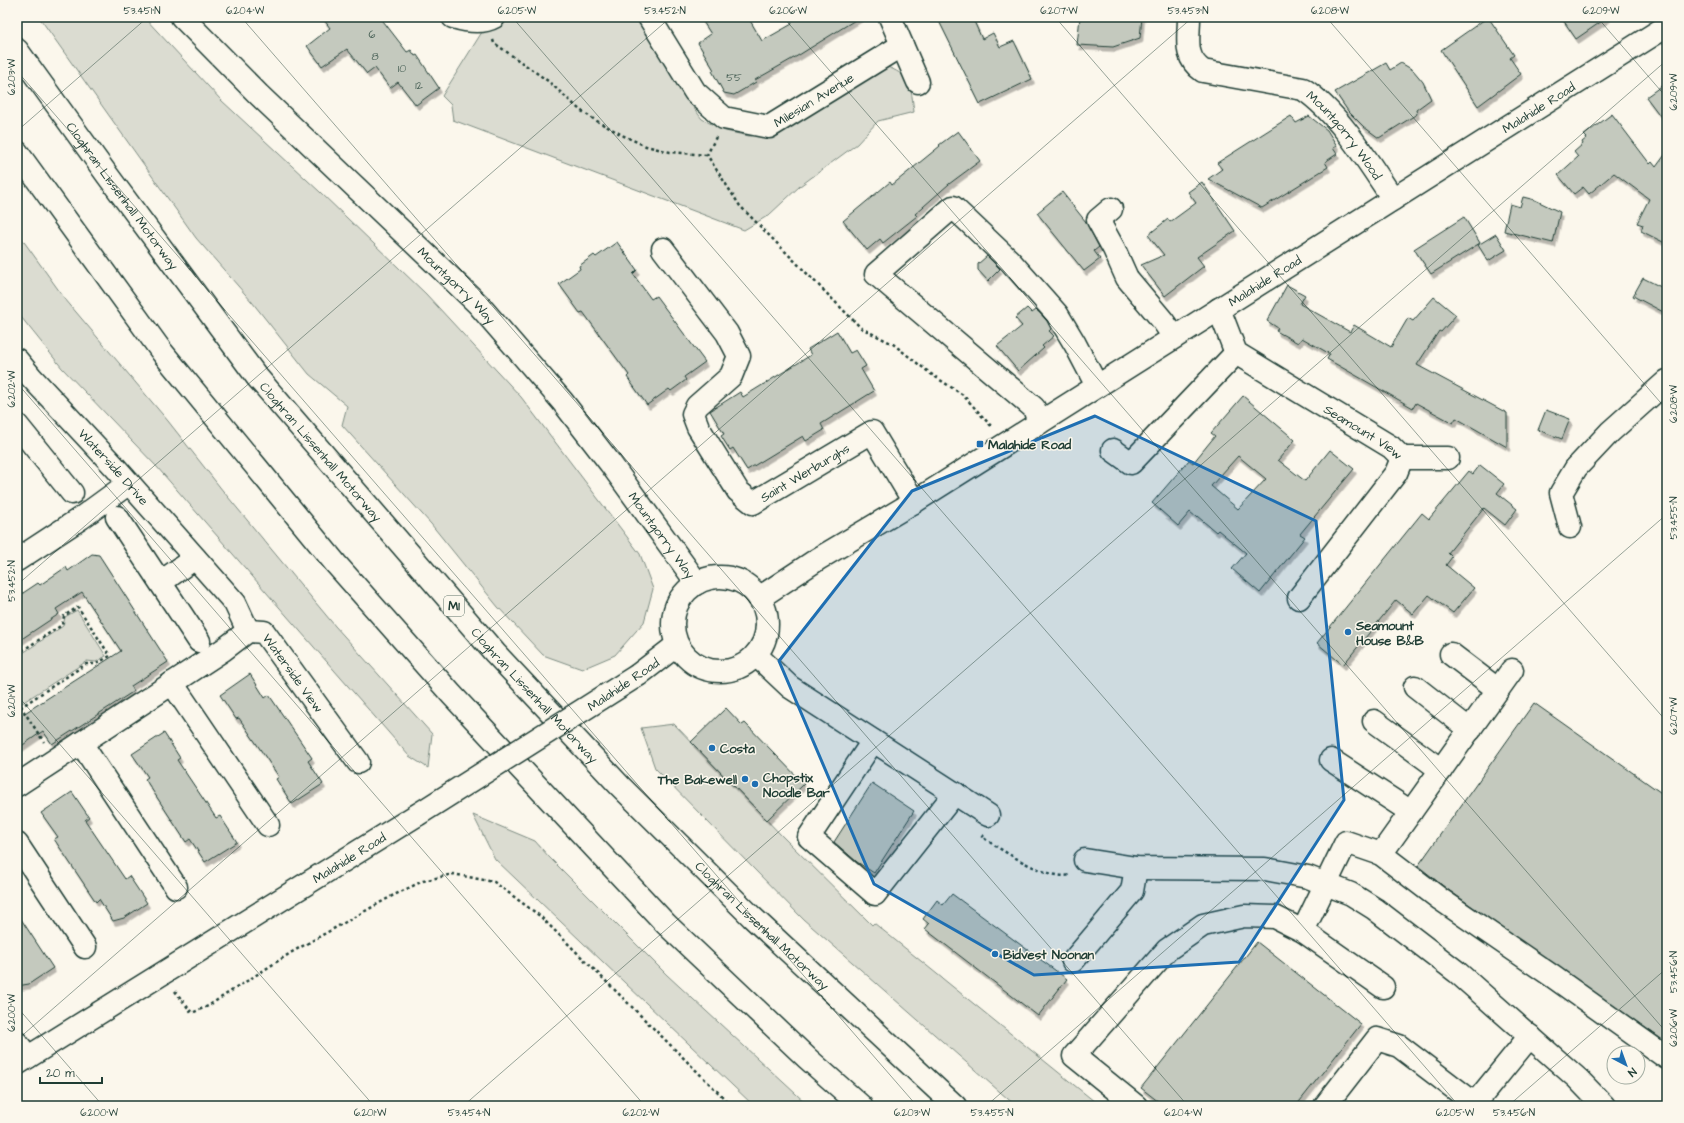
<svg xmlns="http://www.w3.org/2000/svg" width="1684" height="1123" font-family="'Architects Daughter',sans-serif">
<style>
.green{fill:#dbdcd1;stroke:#7d8c82}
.building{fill:#c4c9be;stroke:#1f3d34;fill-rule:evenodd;filter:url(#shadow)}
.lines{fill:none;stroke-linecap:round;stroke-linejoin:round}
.minor-casing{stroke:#1f3d34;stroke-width:25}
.major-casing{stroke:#1f3d34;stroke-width:25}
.highway-casing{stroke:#1f3d34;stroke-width:25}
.path{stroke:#1f3d34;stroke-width:2.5;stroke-dasharray:3 3;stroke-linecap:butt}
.minor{stroke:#fbf7ec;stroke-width:22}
.major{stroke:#fbf7ec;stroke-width:22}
.highway{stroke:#fbf7ec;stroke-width:22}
.major-bridge-casing{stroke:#1f3d34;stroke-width:25;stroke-linecap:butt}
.major-bridge{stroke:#fbf7ec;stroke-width:22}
.marked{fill:#1f6fb2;fill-opacity:0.2;stroke:#1f6fb2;stroke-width:3;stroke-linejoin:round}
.ticks{fill:none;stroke:#1f3d34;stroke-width:1;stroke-opacity:0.45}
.poi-dot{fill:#1f6fb2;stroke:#fbf7ec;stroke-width:1.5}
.labels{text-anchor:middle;stroke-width:3;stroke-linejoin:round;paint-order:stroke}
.number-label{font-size:11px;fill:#486056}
.shield{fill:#fbf7ec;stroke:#61756b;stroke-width:1}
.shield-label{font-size:12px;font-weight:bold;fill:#1f3d34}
.street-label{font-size:13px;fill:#1f3d34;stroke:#fbf7ec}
.poi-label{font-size:13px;font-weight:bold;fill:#1f3d34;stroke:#fbf7ec;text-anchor:start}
.neatline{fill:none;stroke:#1f3d34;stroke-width:1.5}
.ticks-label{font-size:10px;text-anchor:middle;fill:#1f3d34}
</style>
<defs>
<filter id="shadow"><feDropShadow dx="2.5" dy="4.5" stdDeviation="0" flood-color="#0004"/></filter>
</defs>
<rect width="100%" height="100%" fill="#fbf7ec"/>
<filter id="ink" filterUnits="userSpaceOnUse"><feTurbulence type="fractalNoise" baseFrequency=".025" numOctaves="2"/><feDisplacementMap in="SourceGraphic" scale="8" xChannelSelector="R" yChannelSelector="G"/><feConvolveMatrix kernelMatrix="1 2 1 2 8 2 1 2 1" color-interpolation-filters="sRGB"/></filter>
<g filter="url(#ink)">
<!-- green -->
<g class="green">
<path d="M39 17H144L221 100 320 192 426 294 521 397 640 554 653 589 644 622 615 655 582 669 543 655 498 607 431 524 342 425 347 406 309 374 252 302 196 238Z"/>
<path d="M515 17H639L684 95 702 119 725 131 749 136 772 134 884 66C911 74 911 87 914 112L878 121 857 144 800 186 769 215 744 230 453 120 451 105 442 96 482 32Z"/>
<path d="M17 232 65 299 168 421 223 491 335 626 432 734 428 768 409 756 157 467 62 368 17 312Z"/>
<path d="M77 610 106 656 96 662 87 661 22 703 17 695V657L63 626 65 617Z"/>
<path d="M674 724 783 837 872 925 874 923 1100 1106H1016L803 919 655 768 641 728Z"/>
<path d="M473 815 535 841 549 857 667 975 809 1106H754L495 859Z"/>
</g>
<!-- building -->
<g class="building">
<path d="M322 17H380L407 52 411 50 415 56 417 55 439 88 416 105 398 82 390 88 375 68 367 74 347 49 322 66 307 46 330 28Z"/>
<path d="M700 17H748L762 41 792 24 788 17H860L799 55 755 80 756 82 734 95 724 93 712 71 714 70 698 43 711 34Z"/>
<path d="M937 17H972L982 39 993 33 1000 47 1014 41 1032 79 980 104Z"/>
<path d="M1080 17H1142L1140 38 1113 47 1077 45Z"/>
<path d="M1488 17 1514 55 1510 58 1521 74 1478 106 1441 50Z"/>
<path d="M1561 17H1608L1576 39Z"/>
<path d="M1386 63 1390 70 1401 63 1413 70 1423 82 1431 99 1416 110 1417 114 1379 138 1364 127 1348 111 1335 92Z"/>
<path d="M1667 82V125L1646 97Z"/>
<path d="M1612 114 1650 164 1652 162 1656 167 1667 152V244L1641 231 1643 225 1637 223 1649 199 1614 173 1589 194 1583 187 1574 194 1558 175 1578 157 1574 152 1583 144 1582 142 1587 138 1584 135Z"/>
<path d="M1291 116 1296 123 1309 116 1327 130 1337 146 1333 148 1337 154 1325 162 1328 167 1262 208 1208 179 1222 169 1217 163Z"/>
<path d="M958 131 980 161 949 184 915 214 917 216 883 243 880 239 867 250 843 221 890 182 892 185 940 146 939 145Z"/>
<path d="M1202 182 1235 231 1197 257 1204 266 1165 296 1141 265 1164 255 1148 235 1168 219 1170 222 1196 203 1188 192Z"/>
<path d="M1062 192 1086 222 1099 247 1094 251 1100 259 1084 271 1037 213Z"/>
<path d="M1523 197 1535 200 1560 212 1553 243 1504 231 1510 204 1520 207Z"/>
<path d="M1464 217 1480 243 1431 274 1414 249Z"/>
<path d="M1496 234 1506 250 1488 261 1478 245Z"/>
<path d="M617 242 637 270 633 274 651 299 656 296 705 362 684 377 686 380 671 391 669 389 647 405 627 377 629 375 583 312 580 313 559 284 580 269 579 266 594 255 596 257Z"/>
<path d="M987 256 1000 269 988 281 978 270V264Z"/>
<path d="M1643 278 1667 290V314L1633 296Z"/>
<path d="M1287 285 1305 295 1300 304 1350 332 1354 325 1391 347 1408 318 1413 321 1434 297 1456 315 1441 332 1439 331 1417 365 1507 413V447L1456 418 1453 423 1416 403 1413 408 1327 359 1330 354 1302 338 1298 343 1276 331 1278 328 1267 321Z"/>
<path d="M1027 308 1032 313 1036 310 1040 313 1047 321 1051 329 1049 331 1054 336 1042 346 1044 348 1018 371 997 346 1022 326 1015 318Z"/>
<path d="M837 331 850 353 856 350 866 366 861 369 874 391 821 424 824 430 806 441 803 436 747 470 733 448 730 450 721 436 724 434 710 411 740 392 743 397 811 355 808 349Z"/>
<path d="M1243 396 1295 440 1278 460 1305 481 1330 450 1354 469 1300 534 1305 537 1260 593 1232 569 1246 553 1218 530 1216 532 1197 516 1196 517 1190 512 1178 526 1152 503 1189 460 1193 463 1215 436 1211 433ZM1238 456 1266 479 1238 509 1211 486Z"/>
<path d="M1546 410 1570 419 1562 439 1538 430Z"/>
<path d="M1480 465 1504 484 1497 493 1517 509 1505 525 1484 508 1448 553 1452 557 1446 565 1474 588 1453 613 1429 595 1413 614 1396 600 1343 665 1317 643 1422 513 1429 519 1469 471 1473 474Z"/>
<path d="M92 554 99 555 168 662 131 686 134 691 52 744 43 731 17 749V718L121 651 82 592 56 609 59 614 17 642V597L38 583 40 585 66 567 68 571Z"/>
<path d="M250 674 265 698 269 695 312 758 308 761 323 784 292 804 276 779 279 777 239 718 236 719 220 695Z"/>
<path d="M1534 703 1667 797V1043L1447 889 1418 866Z"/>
<path d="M726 708 742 725 745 723 804 784 767 820 691 742Z"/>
<path d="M164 733 180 758 177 760 216 818 220 816 237 842 205 862 190 839 186 842 145 779 148 777 132 754Z"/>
<path d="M872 783 914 811 874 873 857 862 834 842Z"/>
<path d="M72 792 89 817 85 820 125 879 129 876 147 903 124 918 113 921 99 899 96 902 54 839 58 837 41 813Z"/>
<path d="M952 894 1067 979 1038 1016 925 929 929 924 923 919 937 900 943 905Z"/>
<path d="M17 913 53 968 29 984 17 986Z"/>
<path d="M1257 942 1361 1024 1296 1106H1164L1141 1088Z"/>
</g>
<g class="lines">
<defs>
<g id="minor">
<path id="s1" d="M182 17 259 95 478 304 562 401 610 463 697 583"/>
<path d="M453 17C466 21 482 24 494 17"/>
<path id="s2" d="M649 17 695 92 724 118 769 127 902 45"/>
<path d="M890 17 918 82"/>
<path id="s3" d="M1189 17C1189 39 1183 57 1203 71L1303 89C1338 112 1369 163 1393 199"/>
<path d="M1111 209 1098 220 1114 249 1127 278 1163 321 1174 337"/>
<path id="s4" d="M663 249 727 333 739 356 731 376 697 406 693 414 698 427 738 491 753 503 872 432 914 502"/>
<path id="s5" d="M1219 309 1236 353 1391 447 1402 458 1396 473 1299 598"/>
<path id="s6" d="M17 360 31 377 114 466 235 603 248 631"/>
<path d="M1039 423 1034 408 876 274 953 207 1010 261 1057 314 1075 344 1097 386"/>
<path d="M17 425 72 493"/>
<path d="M1113 450 1131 463 1236 353"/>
<path d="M1402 458H1448"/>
<path d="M117 517 199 641"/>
<path d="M1570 527 1561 493 1576 468 1610 432 1667 381"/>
<path d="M17 560 81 518 129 483"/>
<path d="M161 582 195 558"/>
<path d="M1451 654 1497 689"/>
<path d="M756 655 790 687 988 815"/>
<path d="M172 683 268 825"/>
<path d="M1415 687 1470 730"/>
<path d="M1374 721 1441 770"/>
<path d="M873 741 809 837 875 894 955 793"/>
<path d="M81 743 176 887"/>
<path d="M1331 760 1411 812"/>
<path id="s7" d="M17 785 223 650 248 631 264 632 358 762"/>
<path d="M17 844 85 947"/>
<path d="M1381 854 1512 670"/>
<path d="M1085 860 1136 868 1265 869 1308 877 1351 894 1375 909 1457 972 1578 1079 1604 1106"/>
<path d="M1303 931 1346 842 1381 854 1440 899 1552 976 1667 1058"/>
<path d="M1073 961 1132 891 1136 868"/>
<path d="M17 1043 28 1057"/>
<path d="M1136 1106 1074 1056 1167 950 1203 925 1244 916 1275 917 1303 931 1383 987"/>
<path d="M1325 1106 1377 1039 1399 1046 1475 1104"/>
<path d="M1473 1106 1530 1036"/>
</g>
<g id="major">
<circle cx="720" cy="624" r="47"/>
<path id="s8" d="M759 598 818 559 914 502 1667 26"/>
<path d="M638 675 677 645"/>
<path id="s9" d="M17 1064 417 815"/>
</g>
<g id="highway">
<path id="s10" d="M17 50 108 176 257 377 495 653 620 786 752 917 955 1106"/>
<path d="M17 152 162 352 336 564 452 695 666 924 807 1058 861 1106"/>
</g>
</defs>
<!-- minor casing -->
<use href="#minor" class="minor-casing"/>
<!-- major casing -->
<use href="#major" class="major-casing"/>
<!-- highway casing -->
<use href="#highway" class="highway-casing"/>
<!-- path -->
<g class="path">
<path d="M1295 17 1315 19 1318 17"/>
<path d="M493 40 494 43 548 81 580 110 595 120 624 136 646 146 670 152 707 155"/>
<path d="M716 137 707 155 740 206 861 328 893 344 931 374 963 395 992 427"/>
<path d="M17 654 62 625 64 616 78 607 110 656 96 664H86L21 707"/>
<path d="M17 701 44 742"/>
<path d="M984 835 982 837C1001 850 1049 881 1070 875"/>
<path d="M175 991 192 1013 208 1006 292 952 392 896 423 881 453 874 494 882 540 916 732 1106"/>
</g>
<!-- minor -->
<use href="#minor" class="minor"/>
<!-- major -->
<use href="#major" class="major"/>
<!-- highway -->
<use href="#highway" class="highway"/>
<defs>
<path id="major-bridge" d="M417 815 638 675"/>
</defs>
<!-- major-bridge casing -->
<use href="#major-bridge" class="major-bridge-casing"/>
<!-- major-bridge -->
<use href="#major-bridge" class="major-bridge"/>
</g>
</g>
<!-- marked area -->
<path class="marked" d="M1095 416 1316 521 1344 800 1239 962 1034 975 874 884 779 661 912 491Z"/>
<!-- ticks -->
<path class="ticks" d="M241 17 1188 1106M512 17 1459 1106M783 17 1667 1033M1055 17 1667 722M1326 17 1667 410M1597 17 1667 98M17 71 917 1106M17 131 148 17M17 383 645 1106M17 585 671 17M17 695 374 1106M17 1007 103 1106M17 1040 1193 17M463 1106 1667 60M986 1106 1667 514M1508 1106 1667 968"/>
<!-- markers -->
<g class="poi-dot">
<rect x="976" y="440" width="8" height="8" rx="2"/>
<circle cx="1348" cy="632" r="4"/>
<circle cx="712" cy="748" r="4"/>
<circle cx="745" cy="779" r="4"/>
<circle cx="755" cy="784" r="4"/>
<circle cx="995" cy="954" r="4"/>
</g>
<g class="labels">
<!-- number labels -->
<g class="number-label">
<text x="372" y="38">6</text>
<text x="375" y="60">8</text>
<text x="402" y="72">10</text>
<text x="734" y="81">55</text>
<text x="419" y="89">12</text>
</g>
<!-- shield labels -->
<rect class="shield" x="444" y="596" width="20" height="20" rx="3"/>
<g class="shield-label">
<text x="454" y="610">M1</text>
</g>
<!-- street labels -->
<g class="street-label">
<text dy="5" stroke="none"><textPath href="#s2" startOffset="225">Milesian Avenue</textPath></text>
<text dy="5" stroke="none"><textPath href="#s8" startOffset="921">Malahide Road</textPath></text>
<text dy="5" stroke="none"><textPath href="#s3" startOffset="223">Mountgorry Wood</textPath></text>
<text dy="5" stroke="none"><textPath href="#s10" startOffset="180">Cloghran Lissenhall Motorway</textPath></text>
<text dy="5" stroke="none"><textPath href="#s8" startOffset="597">Malahide Road</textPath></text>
<text dy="5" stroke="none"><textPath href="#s1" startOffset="384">Mountgorry Way</textPath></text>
<text dy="5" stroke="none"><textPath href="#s5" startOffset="197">Seamount View</textPath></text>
<text dy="5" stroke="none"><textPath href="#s10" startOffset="504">Cloghran Lissenhall Motorway</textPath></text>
<text dy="5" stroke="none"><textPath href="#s6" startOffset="144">Waterside Drive</textPath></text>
<text dy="5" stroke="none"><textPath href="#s4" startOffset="376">Saint Werburghs</textPath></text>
<text dy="5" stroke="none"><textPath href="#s1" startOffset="708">Mountgorry Way</textPath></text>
<text dy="5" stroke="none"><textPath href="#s7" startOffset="344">Waterside View</textPath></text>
<text transform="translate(623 684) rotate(-34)" y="5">Malahide Road</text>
<text dy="5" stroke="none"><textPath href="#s10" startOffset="828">Cloghran Lissenhall Motorway</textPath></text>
<text dy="5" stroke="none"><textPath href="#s9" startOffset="391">Malahide Road</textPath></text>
<text dy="5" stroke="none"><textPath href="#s10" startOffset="1152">Cloghran Lissenhall Motorway</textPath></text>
</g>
<!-- poi labels -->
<g class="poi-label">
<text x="988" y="449">Malahide Road</text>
<text x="1356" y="630">Seamount<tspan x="1356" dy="15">House B&amp;B</tspan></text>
<text x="720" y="753">Costa</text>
<text x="763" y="782">Chopstix<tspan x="763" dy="15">Noodle Bar</tspan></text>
<text x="737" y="784" text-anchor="end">The Bakewell</text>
<text x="1003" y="959">Bidvest Noonan</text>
</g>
</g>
<!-- margin -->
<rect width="1684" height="1123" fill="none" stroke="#fbf7ec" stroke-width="44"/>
<!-- north arrow -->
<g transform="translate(1626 1065) rotate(139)"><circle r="19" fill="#fbf7ec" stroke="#a3ada2"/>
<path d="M0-3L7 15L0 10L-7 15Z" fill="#1f6fb2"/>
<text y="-6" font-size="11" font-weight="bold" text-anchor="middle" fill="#1f3d34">N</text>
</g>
<!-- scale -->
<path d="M40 1077v6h62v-6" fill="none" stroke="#1f3d34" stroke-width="2"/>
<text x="46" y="1077" font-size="12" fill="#1f3d34" stroke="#fbf7ec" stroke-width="3" paint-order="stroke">20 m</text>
<rect x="22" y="22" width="1640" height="1079" class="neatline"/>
<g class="ticks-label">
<text x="142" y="14">53.451°N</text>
<text x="245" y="14">6.204°W</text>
<text x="517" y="14">6.205°W</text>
<text x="665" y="14">53.452°N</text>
<text x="788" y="14">6.206°W</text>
<text x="1059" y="14">6.207°W</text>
<text x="1188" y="14">53.453°N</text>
<text x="1330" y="14">6.208°W</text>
<text x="1601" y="14">6.209°W</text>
<text transform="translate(11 77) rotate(-90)" y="4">6.203°W</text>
<text transform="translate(1673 92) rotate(-90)" y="4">6.209°W</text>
<text transform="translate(11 389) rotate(-90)" y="4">6.202°W</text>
<text transform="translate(1673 404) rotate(-90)" y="4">6.208°W</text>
<text transform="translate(1673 518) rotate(-90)" y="4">53.455°N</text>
<text transform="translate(11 581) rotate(-90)" y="4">53.452°N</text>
<text transform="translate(11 701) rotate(-90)" y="4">6.201°W</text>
<text transform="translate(1673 716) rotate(-90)" y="4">6.207°W</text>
<text transform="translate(1673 972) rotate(-90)" y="4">53.456°N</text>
<text transform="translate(11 1013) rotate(-90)" y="4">6.200°W</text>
<text transform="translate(1673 1028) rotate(-90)" y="4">6.206°W</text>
<text x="99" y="1116">6.200°W</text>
<text x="370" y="1116">6.201°W</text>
<text x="469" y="1116">53.454°N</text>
<text x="641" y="1116">6.202°W</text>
<text x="912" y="1116">6.203°W</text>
<text x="992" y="1116">53.455°N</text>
<text x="1183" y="1116">6.204°W</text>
<text x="1455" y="1116">6.205°W</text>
<text x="1514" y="1116">53.456°N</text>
</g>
</svg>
